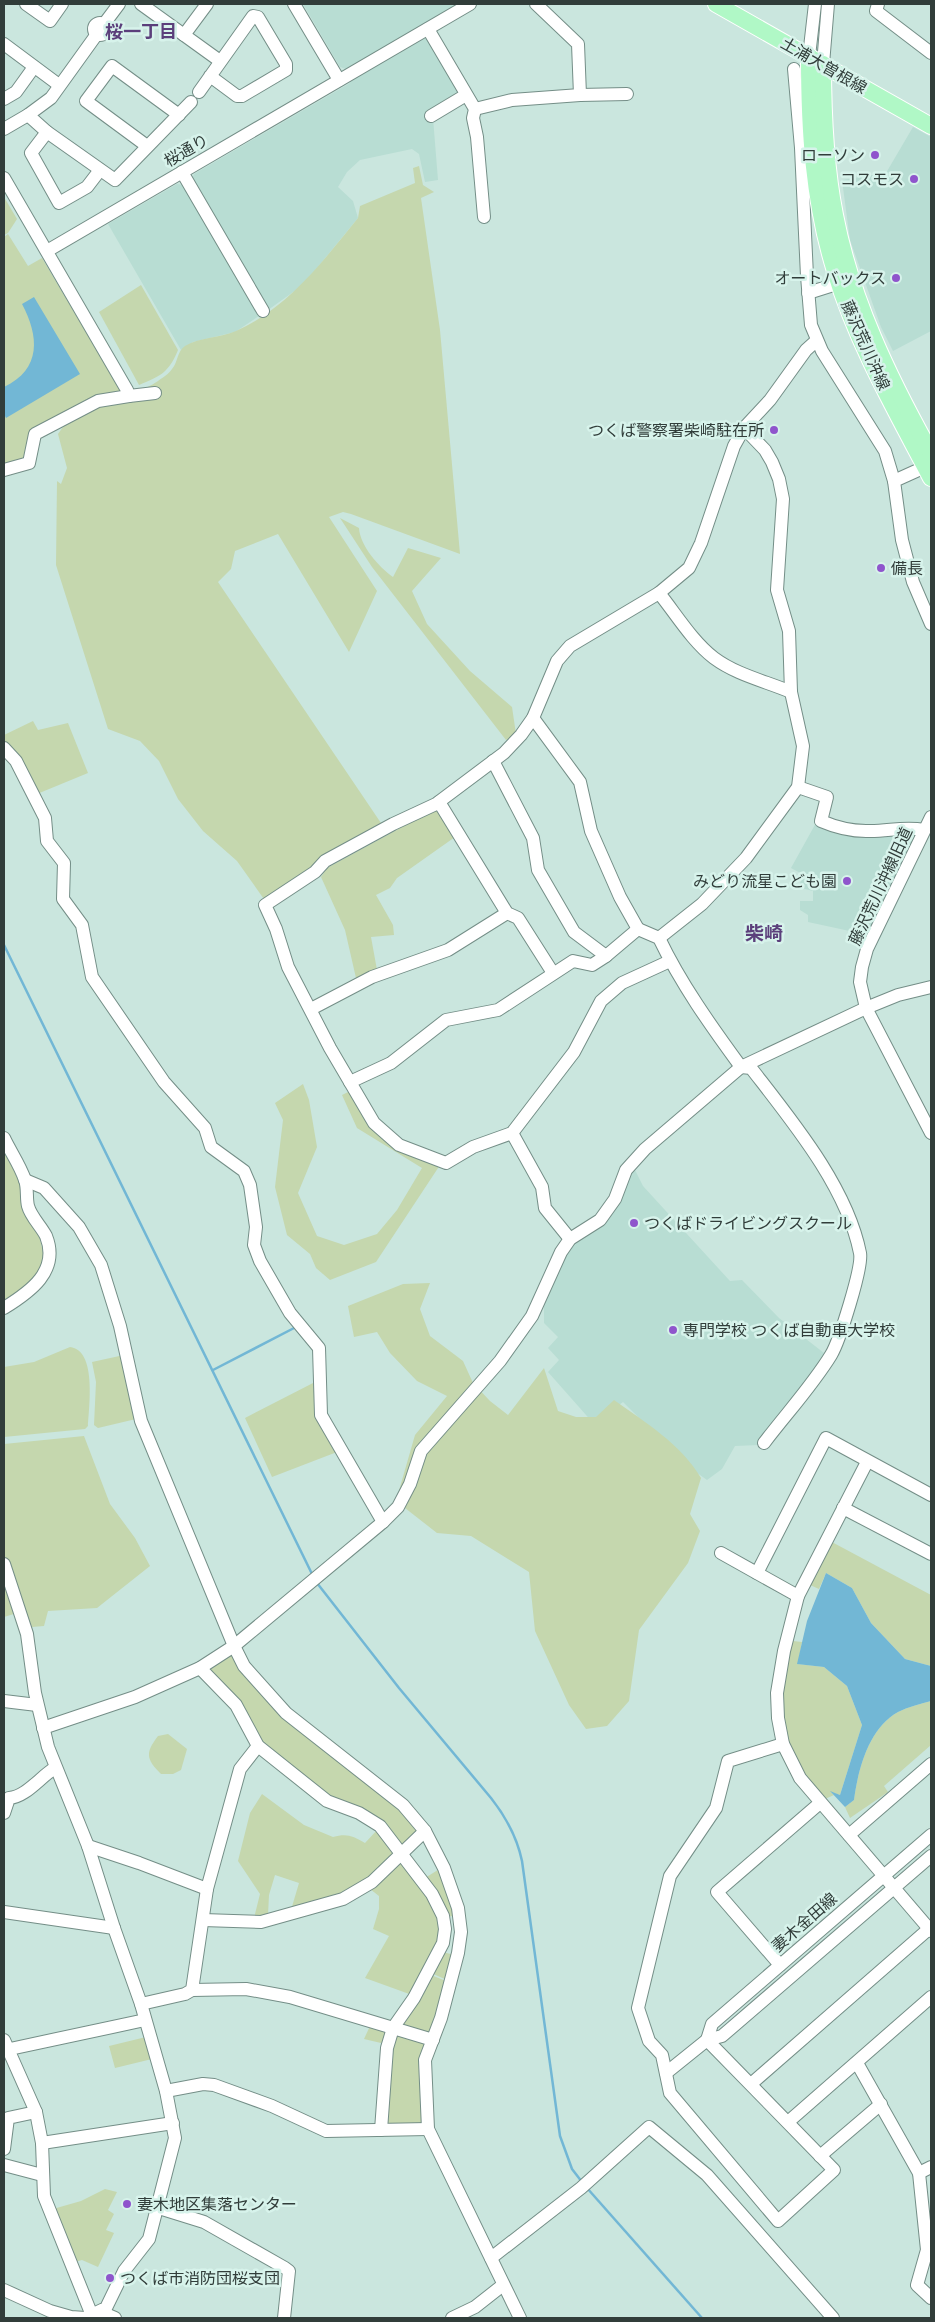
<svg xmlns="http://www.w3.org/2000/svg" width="935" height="2322" font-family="'Fira Sans','Noto Sans JP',sans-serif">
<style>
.built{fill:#b8ddd3}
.green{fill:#c5d7ae}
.water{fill:#72b7d5}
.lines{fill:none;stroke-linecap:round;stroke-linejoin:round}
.stream{stroke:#72b7d5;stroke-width:2.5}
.minor-casing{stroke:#748e87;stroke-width:14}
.major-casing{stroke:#fff;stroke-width:18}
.minor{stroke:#fff;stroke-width:12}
.major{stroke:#b0f8c6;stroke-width:16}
.poi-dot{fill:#8f55cc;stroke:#d7f3eb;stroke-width:2}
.labels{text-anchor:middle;stroke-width:5;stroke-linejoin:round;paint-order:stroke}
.street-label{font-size:16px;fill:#313d3a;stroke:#d7f3eb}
.poi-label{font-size:16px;fill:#313d3a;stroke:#d7f3eb;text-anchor:end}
.neighbourhood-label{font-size:18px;font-weight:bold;fill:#5b3f7b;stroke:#d7f3eb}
.quarter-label{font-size:19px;font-weight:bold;fill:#5b3f7b;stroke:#d7f3eb}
</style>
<rect width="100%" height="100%" fill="#cae6de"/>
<!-- built -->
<g class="built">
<path d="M303 4H458L346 69 340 67Z"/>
<path d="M421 38 428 39 461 96 433 118 438 180 425 182 419 154 412 149 360 160 347 172 338 187 353 201 358 218 303 285 268 310 192 179 194 174 350 83 351 79Z"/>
<path d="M913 127 931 137V331L893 351 881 327 850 240 842 180 886 173Z"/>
<path d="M177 184 184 185 259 316 235 332 193 342 181 350 108 224Z"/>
<path d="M816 823 916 833 868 935 808 922V915L800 910V901H813V891L798 887 804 875 791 868Z"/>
<path d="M633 1166 643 1186 730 1281 742 1280 779 1318 824 1353 815 1372 759 1445 735 1446 722 1469 707 1480 686 1465 623 1402 594 1424 548 1372 559 1360 548 1348 558 1337 544 1323V1305L561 1264 574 1242 609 1218 617 1207Z"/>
</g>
<!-- green -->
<g class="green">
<path d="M419 166 423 185 434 192 421 198 440 330 460 554 351 514 343 512 329 517 377 591 349 652 278 534 235 551 231 569 218 582 383 826 266 902 237 861 203 831 178 799 159 761 140 741 108 729 56 565 57 481 61 484 67 468 58 434C77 403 130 400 158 381 162 378 169 374 172 369 178 362 177 351 185 346 200 337 220 338 236 331 288 308 323 261 358 218L360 206 415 183 413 168Z"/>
<path d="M4 197 17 219 8 233 4 235Z"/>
<path d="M8 234 28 266 42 258 121 391 31 434 24 460 4 465V237Z"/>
<path d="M141 285 178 350C169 372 161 376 139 385L99 312Z"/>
<path d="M340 518 359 528C360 546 379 567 393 577L408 548 441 558 412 591 427 624 470 671 512 707 516 734 506 740 372 567Z"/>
<path d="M33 721 38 730 68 723 88 773 37 794 4 742V735Z"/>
<path d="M437 808 455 837 397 878 390 888 376 895 393 925 394 935 371 937 377 970 356 978 345 930 321 877 327 868Z"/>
<path d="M303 1084 309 1100 317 1147 298 1193 317 1236 344 1245 377 1234 397 1210 422 1168 357 1128 342 1095 354 1089 385 1134 442 1162 376 1262 330 1280 316 1268 310 1254 287 1235 275 1187 283 1120 275 1103Z"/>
<path d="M4 1147 21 1181 38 1230 44 1257 36 1278 4 1304Z"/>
<path d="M430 1283 420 1309 430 1336 463 1361 473 1383 490 1401 508 1415 544 1368 558 1411 576 1417H596L614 1400C646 1423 681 1444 701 1478L690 1514 700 1531 688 1563 639 1630 629 1701 607 1726 586 1729 569 1705 535 1631 529 1572 471 1536 437 1533 396 1501 415 1435 447 1396 417 1381 390 1353 377 1332 354 1337 348 1306 403 1284Z"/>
<path d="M70 1347C97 1350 89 1407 88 1426L85 1429 4 1437V1367L34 1362Z"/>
<path d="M124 1355 136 1419 98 1428 94 1425 96 1382 92 1362Z"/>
<path d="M315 1382 314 1408 337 1452 272 1477 245 1418Z"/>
<path d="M84 1436 110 1504 135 1538 150 1566 97 1608 48 1611 44 1626 32 1627 4 1555V1444Z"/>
<path d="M830 1541 931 1595V1666L905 1659 871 1623 852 1588 826 1573 819 1589 810 1585Z"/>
<path d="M4 1575 17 1613 4 1617Z"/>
<path d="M793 1641 802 1642 798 1664 824 1667 847 1686 862 1725 840 1795 831 1792 834 1795 825 1799C815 1792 810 1782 803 1772 773 1727 781 1691 793 1641Z"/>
<path d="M230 1652 243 1670 402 1808 418 1832 403 1846 337 1802 264 1747 208 1673V1666Z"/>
<path d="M931 1701V1745L884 1786 888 1792 850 1818 845 1807 854 1800C858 1769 869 1728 898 1712 908 1707 920 1704 931 1701Z"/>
<path d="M168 1734 187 1749 181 1770 173 1774H161C146 1759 145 1753 158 1736Z"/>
<path d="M262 1794 304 1825 333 1837C347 1833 353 1836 365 1843L378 1829 396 1851 370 1880 347 1894 291 1910 299 1883 275 1875 269 1895 268 1915 254 1918 260 1894 238 1861 250 1813Z"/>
<path d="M401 1859C415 1878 445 1913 441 1937 439 1947 418 1983 412 1995L365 1978 389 1936 373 1929 379 1909V1896L370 1889Z"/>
<path d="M441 1868 456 1915 448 1917 425 1878Z"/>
<path d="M443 1952 454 1955 447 1980 431 1973Z"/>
<path d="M431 1975 446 1981 432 2034 400 2027Z"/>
<path d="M370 2026 386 2030V2040L381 2043 364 2039Z"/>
<path d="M394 2034 426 2041 424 2122 421 2126 387 2127Z"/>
<path d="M146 2037 152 2059 115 2068 109 2046Z"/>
<path d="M105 2189 117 2192 108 2210 114 2214 106 2230 114 2233 98 2267 82 2260 75 2262 53 2209 81 2201Z"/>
</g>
<!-- water -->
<g class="water">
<path d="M34 297 80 374 6 418 4 414V387C42 369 39 336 22 304Z"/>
<path d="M826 1573 852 1588 871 1623 905 1659 931 1666V1701C920 1704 908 1707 898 1712 869 1728 858 1769 854 1800L845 1807 830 1791 840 1795 862 1725 847 1686 824 1667 797 1664 807 1621Z"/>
</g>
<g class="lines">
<!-- stream -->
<g class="stream">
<path d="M4 945 313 1576"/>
<path d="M213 1370 296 1327"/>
<path d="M317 1583 399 1688 491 1798C506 1817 517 1837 522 1861L560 2136 572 2169 582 2182"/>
<path d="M587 2188 702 2318"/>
</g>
<defs>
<g id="minor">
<path d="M26 4 50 21 62 4"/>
<path d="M141 4 220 61"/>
<path d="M294 4 339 80"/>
<path d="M878 4 876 11 931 53"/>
<circle cx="100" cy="29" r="6"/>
<path d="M104 24 119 4"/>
<path d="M428 29 475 109 473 118 477 137 484 217"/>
<path d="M184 35 207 4"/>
<path d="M4 44 59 85"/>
<path d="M809 56 815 4"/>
<path d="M823 64 828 4"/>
<path d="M794 69 801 148 807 276 811 325 822 351 885 451 894 481"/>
<path d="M199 92 253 16 258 17 286 64V70L242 96H237L210 76"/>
<path d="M580 95 627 94"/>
<path d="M4 99 16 92 34 67"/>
<path d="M475 109 512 100 580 95 578 44 536 4"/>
<path d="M28 115 47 132 115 180 191 102"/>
<path d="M431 116 466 95"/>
<path d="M4 129 28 115 51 98 97 34"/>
<path d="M47 132 31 153 59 203 87 187 100 170"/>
<path d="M147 146 86 101 112 66 179 115"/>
<path d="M182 172 263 311"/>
<path d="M4 178 127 390 129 396 98 401 35 434 29 463 4 470"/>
<path d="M47 251 470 4"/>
<path d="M808 293 846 281"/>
<path d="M129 396 155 393"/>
<path d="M925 467 894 481 902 540 913 582 931 624"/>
<path d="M659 593C676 614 692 641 714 658 737 675 765 681 791 692"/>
<path d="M533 718 580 782 591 831 620 897 638 929"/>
<path d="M4 748 16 761 45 818 47 841 64 863 63 899 82 925 92 977 164 1082 205 1128 211 1147 244 1171 250 1185 256 1227 254 1245 260 1261 290 1313 319 1348 321 1415 383 1522"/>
<path d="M493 761 533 838 538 870 574 932 606 956"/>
<path d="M798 787 827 797 821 821C835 827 850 831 866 831 887 832 903 826 924 830"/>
<path d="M439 802 507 913 518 918 553 973"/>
<path d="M931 817 867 949 862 967 860 982 866 1008 931 1133"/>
<path d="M659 938 702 904 746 858 798 787 803 746 791 692 789 631 777 590 783 499 779 479 772 462 765 450 744 428"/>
<path d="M670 961 622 983 601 1001 574 1052 512 1133 473 1147 446 1163 399 1145 374 1123 330 1048 288 967 276 929 265 905 315 872 325 861 393 824 436 804 504 753 521 735 533 718 557 661 570 646 659 593 689 568 701 543 734 446 744 428 770 400 806 350 816 341"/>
<path d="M311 1009 372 977 448 950 507 913"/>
<path d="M741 1067 751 1068C792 1121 847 1187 860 1253 863 1267 839 1342 831 1355 812 1386 786 1414 764 1443"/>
<path d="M350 1082 391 1063 446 1020 498 1010 573 961 592 965 606 956 638 929 659 938C681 984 711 1026 741 1067"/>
<path d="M512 1133 542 1187 545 1208 570 1239"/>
<path d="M4 1138C10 1151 20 1165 25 1180 28 1188 26 1198 28 1206 31 1217 41 1226 46 1236 60 1271 30 1292 4 1308"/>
<path d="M25 1180 44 1188 79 1227 101 1265 120 1326 141 1421 234 1646 244 1666 286 1713 403 1805 425 1831 444 1868 458 1908 461 1932 458 1953 441 2018 425 2060 428 2129 520 2318"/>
<path d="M867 1462 798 1596 784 1651 777 1693 778 1718 783 1744 800 1778 931 1931"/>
<path d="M843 1508 931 1554"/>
<path d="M721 1553 798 1596"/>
<path d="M4 1564 27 1634 35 1693 48 1747 88 1846 114 1928 141 2004 166 2091 175 2138 149 2239 124 2271 106 2308 85 2318 71 2317 50 2311 4 2290"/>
<path d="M757 1573 826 1438 931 1495"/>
<path d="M200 1668 236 1705 258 1746 327 1801 359 1813 380 1826 432 1894 443 1916 445 1929 443 1943 414 1998 393 2028 387 2048 381 2130"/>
<path d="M4 1701 37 1705"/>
<path d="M43 1728 135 1697 200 1668 234 1646 383 1522 398 1507 410 1484 421 1451 500 1361 532 1316 561 1252 570 1239 600 1220 615 1199 626 1170 645 1149 741 1067 866 1008 898 995 931 987"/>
<path d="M4 1813 9 1798C26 1797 40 1777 55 1768"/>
<path d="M849 1835 931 1764"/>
<path d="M88 1846 139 1863 207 1889"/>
<path d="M4 1912 114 1928"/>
<path d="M203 1920 261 1922 343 1899 372 1882 425 1831"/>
<path d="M780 1965 717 1892 820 1803"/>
<path d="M192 1990 246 1989 290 1997 433 2040"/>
<path d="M141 2004 185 1994 192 1990 207 1889 240 1769 258 1746"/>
<path d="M4 2040 36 2112 42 2143 44 2196 93 2318"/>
<path d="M707 2040 834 2170 778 2221 670 2093 662 2055 649 2041 638 2008 670 1876 716 1808 728 1761 783 1744"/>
<path d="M707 2040 712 2024 931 1835"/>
<path d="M10 2049 145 2020"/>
<path d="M857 2063 919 2173 927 2250 917 2285 931 2298"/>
<path d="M666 2073 707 2040 722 2036 931 1856"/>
<path d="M751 2084 931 1927"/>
<path d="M166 2091 203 2084 214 2085 272 2106 326 2131 428 2129"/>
<path d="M788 2122 931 1997"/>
<path d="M42 2143 173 2123"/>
<path d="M4 2149 8 2118 36 2112"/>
<path d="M820 2156 881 2104"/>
<path d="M4 2165 42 2175"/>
<path d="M919 2173 931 2167"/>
<path d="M159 2208 204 2222 285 2268 289 2271 284 2318"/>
<path d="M491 2258 581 2188 649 2127 707 2175 833 2318"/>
<path d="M101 2312 115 2318"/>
<path d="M452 2318 475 2307 503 2285"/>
</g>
<g id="major">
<path d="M716 4 931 126"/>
<path d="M809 56C809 129 813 201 835 271 857 344 896 411 931 478"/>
<path d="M823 64C823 114 825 165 835 215 851 299 889 378 931 453"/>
</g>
</defs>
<!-- minor casing -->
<use href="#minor" class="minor-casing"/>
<!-- major casing -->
<use href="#major" class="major-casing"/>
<!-- minor -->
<use href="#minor" class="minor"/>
<!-- major -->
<use href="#major" class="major"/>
</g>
<!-- markers -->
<g class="poi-dot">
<circle cx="875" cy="155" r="5"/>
<circle cx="914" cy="179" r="5"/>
<circle cx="896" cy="278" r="5"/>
<circle cx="774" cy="430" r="5"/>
<circle cx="881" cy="568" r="5"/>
<circle cx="847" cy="881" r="5"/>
<circle cx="634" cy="1223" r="5"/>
<circle cx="673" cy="1330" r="5"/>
<circle cx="127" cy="2204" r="5"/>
<circle cx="110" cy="2278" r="5"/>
</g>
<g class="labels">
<!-- street labels -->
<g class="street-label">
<text transform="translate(824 65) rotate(30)" y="6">土浦大曽根線</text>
<text transform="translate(186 150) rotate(-30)" y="6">桜通り</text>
<text transform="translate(866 345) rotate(66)" y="6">藤沢荒川沖線</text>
<text transform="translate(880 886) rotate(-65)" y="6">藤沢荒川沖線旧道</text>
<text transform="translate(804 1922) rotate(-41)" y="6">妻木金田線</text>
</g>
<!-- poi labels -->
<g class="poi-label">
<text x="865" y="161">ローソン</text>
<text x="904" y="185">コスモス</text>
<text x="886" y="284">オートバックス</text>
<text x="764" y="436">つくば警察署柴崎駐在所</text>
<text x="891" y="574" text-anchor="start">備長</text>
<text x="837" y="887">みどり流星こども園</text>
<text x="644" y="1229" text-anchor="start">つくばドライビングスクール</text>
<text x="683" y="1336" text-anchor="start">専門学校 つくば自動車大学校</text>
<text x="137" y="2210" text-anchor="start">妻木地区集落センター</text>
<text x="120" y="2284" text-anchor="start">つくば市消防団桜支団</text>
</g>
<!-- neighbourhood labels -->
<g class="neighbourhood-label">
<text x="141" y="38">桜一丁目</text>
</g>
<!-- quarter labels -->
<g class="quarter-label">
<text x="764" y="940">柴崎</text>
</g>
</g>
<!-- border -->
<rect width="935" height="2322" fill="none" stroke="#313d3a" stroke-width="10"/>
</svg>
